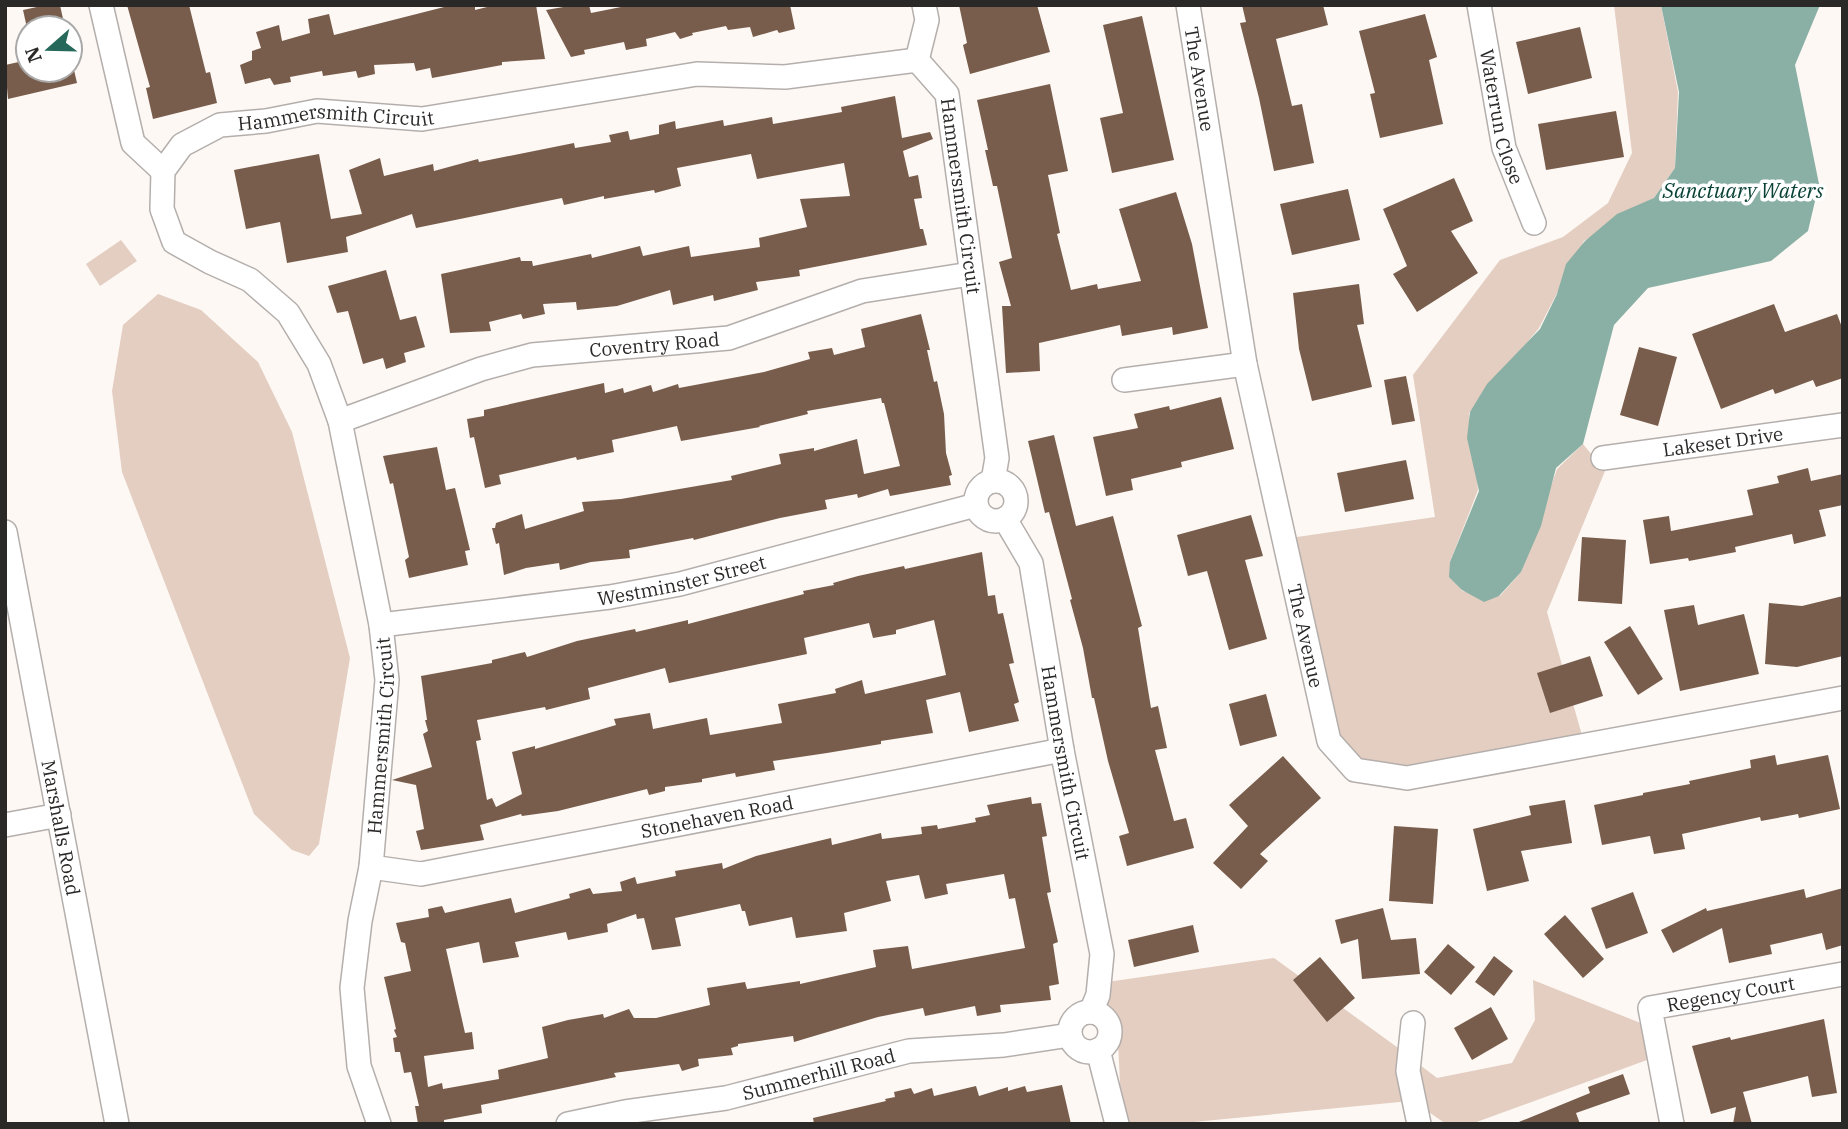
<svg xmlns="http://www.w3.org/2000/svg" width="1848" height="1129" font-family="'IBM Plex Serif',serif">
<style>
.green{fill:#e3cec1}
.water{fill:#8ab0a5}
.building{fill:#785d4c;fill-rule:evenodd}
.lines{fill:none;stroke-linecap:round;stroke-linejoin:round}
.minor-casing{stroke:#b4afac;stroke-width:26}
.minor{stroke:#fff;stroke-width:23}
.labels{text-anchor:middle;stroke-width:7;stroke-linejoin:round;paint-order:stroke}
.street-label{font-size:19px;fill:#2b2928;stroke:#fff}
.water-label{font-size:21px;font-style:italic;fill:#094236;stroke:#fff}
</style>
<rect width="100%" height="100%" fill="#fdf8f4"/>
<!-- green -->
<g class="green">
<path d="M1614 5H1661L1678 92 1675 168 1654 198 1584 241 1539 328 1469 413 1478 490 1450 562 1462 591 1500 596 1521 572 1557 469 1583 444 1605 471 1547 612 1585 746 1407 778 1355 770 1329 741 1290 538 1435 517 1413 375 1500 260 1563 237 1608 203 1632 153Z"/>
<path d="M121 240 137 261 100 286 86 264Z"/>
<path d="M158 294 201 310 258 362 292 432 350 658 319 844 309 856 292 850 254 814 122 472 112 391 123 325Z"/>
<path d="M1274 958 1401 1050 1410 1101 1173 1124H1122L1118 1042 1100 983Z"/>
<path d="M1533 980 1653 1028 1658 1056 1471 1124H1446L1413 1101 1403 1052 1437 1078 1512 1063 1535 1020Z"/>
</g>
<!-- water -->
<path class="water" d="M1661 5H1820L1795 65 1819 184 1808 231 1771 261 1648 288 1614 325 1583 444 1556 468 1541 526 1521 572 1499 596 1484 602 1462 590 1449 577 1450 562 1479 491 1467 438 1470 412 1487 384 1540 329 1557 294 1566 264 1585 241 1617 214 1654 198 1675 168 1679 92Z"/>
<!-- building -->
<g class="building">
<path d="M46 5H60L65 28H27L23 10Z"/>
<path d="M127 5H189L206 73 210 72 217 103 153 119 146 88 150 87Z"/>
<path d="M452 5H475V10L495 5H536L545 59 502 62V65L432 78 430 68 416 71 414 63 374 65 375 74 358 78 356 71 323 76 322 71 290 77 291 82 274 85 270 78 245 84 240 65 252 60V51L261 48 256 32 279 25 282 41 310 33 308 19 329 14 334 35Z"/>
<path d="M575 5H589L591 13 631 5H790L795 29 779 33 777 30 753 37 750 27 728 30 726 26 692 33 693 35 680 39 675 32 646 39 647 46 626 50 624 42 584 50 585 54 571 57 546 10Z"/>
<path d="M959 5H1037L1050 52 970 74 963 45 967 43Z"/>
<path d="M1242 5H1323L1328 25 1276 39 1292 106 1302 104 1314 163 1274 171 1259 98 1240 23 1246 22Z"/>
<path d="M1425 14 1437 57 1429 60 1443 124 1380 138 1370 94 1375 93 1359 31Z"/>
<path d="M1142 16 1174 160 1112 173 1100 118 1123 113 1103 25Z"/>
<path d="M1580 27 1592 78 1528 94 1516 42Z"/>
<path d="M28 60V70H74L77 83 8 99 5 65Z"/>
<path d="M1050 84 1068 171 1048 175 1060 233 1057 234 1071 290 1097 284 1098 289 1141 281 1119 209 1176 192 1192 244 1208 328 1173 335 1172 327 1122 336 1120 325 1039 343 1040 371 1006 373 1002 306H1011L999 262 1012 258 997 186H993L985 150H988L977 100Z"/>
<path d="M895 96 902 138 930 132 933 139 903 151 909 177 918 175 922 198 914 199 920 229H923L927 245 799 270 800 276 756 282 758 290 714 301 713 295 673 305 670 290 617 306 577 310 576 302 543 304 545 314 523 319 521 314 489 322 491 331 450 333 441 274 520 257 521 261H532L533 266 591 254 592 258 640 246 643 256 689 246 691 257 760 247 759 238 807 227 800 199 850 196 844 163 757 179 751 154 677 168 681 186 655 193 654 190 604 199V196L564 205 562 198 416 228 412 214 346 237 348 252 287 263 280 222 246 229 234 170 319 154 331 219 362 214 349 170 380 158 384 176 433 164 434 171 478 159 479 162 574 143 575 148 611 142 609 135 628 131 630 140 659 134V125L675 121 676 129 723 120 724 126 772 117 773 124 842 112 841 107Z"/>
<path d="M1616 111 1624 157 1546 170 1538 124Z"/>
<path d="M1454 178 1473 221 1451 231 1478 273 1417 312 1393 274 1407 266 1383 209Z"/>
<path d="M1348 189 1360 240 1292 255 1280 204Z"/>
<path d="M386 270 400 320 416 316 425 347 404 353 406 362 386 369 383 358 363 364 348 311 337 313 328 286Z"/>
<path d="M1359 284 1364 324 1357 325 1372 387 1312 401 1299 349 1293 293Z"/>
<path d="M1774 304 1785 332 1837 314 1843 330V378L1816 387 1813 380 1775 394 1773 389 1721 409 1692 334Z"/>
<path d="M921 314 930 350H927L934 382 937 381 944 414 946 453 952 475 949 476 951 485 890 496 888 489 858 498 857 494 825 500 827 509 780 518 694 540 693 538 629 550 630 558 591 562 560 570 559 563 526 568 504 575 499 543 496 544 492 528H495L496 523 522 514 525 529 584 511 582 502 621 499 732 480 731 476 781 464 779 454 814 448V451L857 439 864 474 900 466 884 403H882L881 398 807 411 808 414 759 426 760 427 681 441 677 426 612 440 614 452 577 460 576 457 499 475 501 484 485 488 474 437 470 438 467 419 484 416V410L604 383 605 393 623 388 624 393 651 385 653 392 678 384 679 388 764 372 810 359 808 352 832 348 834 355 865 347 861 329Z"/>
<path d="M1639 347 1677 357 1658 426 1620 415Z"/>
<path d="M1406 376 1415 421 1392 425 1384 380Z"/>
<path d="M1221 397 1234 449 1181 462 1182 467 1131 479 1133 490 1106 496 1093 437 1138 428 1134 414 1169 406 1170 410Z"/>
<path d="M1054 435 1076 526 1113 516 1142 626 1138 628 1151 708 1158 706 1167 748 1155 750 1174 821 1186 818 1194 848 1127 866 1119 836 1129 833 1108 761 1094 698H1092L1083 648 1070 600 1072 599 1049 512 1045 513 1028 441Z"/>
<path d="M437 447 446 490 455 488 470 550 465 551 468 565 409 578 405 560 409 557 404 534 393 483 390 484 383 456Z"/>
<path d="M1406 460 1414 499 1345 512 1337 473Z"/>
<path d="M1808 468 1811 481 1843 474V505L1819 510 1826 536 1794 544 1792 534 1735 547 1736 552 1689 561 1688 558 1650 564 1643 520 1669 516 1671 531 1753 515 1747 490 1779 483 1777 476Z"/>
<path d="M1251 515 1263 556 1245 560 1267 639 1229 650 1207 571 1188 576 1177 535Z"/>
<path d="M1582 537 1626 540 1622 604 1578 601Z"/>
<path d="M982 552 988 596 995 595 998 614 1003 613 1014 663 1009 664 1019 702 1014 704 1019 721 969 732 960 692 926 700 933 733 881 741V744L827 753 773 761 775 770 736 777 735 773 702 779V782L665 787V791L649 795 647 789 558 811 522 816 521 814 480 825 484 840 421 850 416 831 424 829 416 785 392 780 432 767 423 734 428 731 425 720H427L421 676 492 663V660L525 652 527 657 577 641 635 629 636 632 688 620V624L804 594 803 591 834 585 833 583 858 576 904 566 905 569ZM934 620 946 675 865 694 862 680 835 689 836 693 778 704 782 723 710 735 707 718 653 729 650 713 614 719 616 725 535 749V746L512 752 522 794 496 807 492 798 487 800 476 741 481 740 477 720 545 707 546 710 590 699 588 688 665 668 669 683 807 654 804 638 869 623 873 638 896 634V630Z"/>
<path d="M1843 596V656L1797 667 1765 664 1769 603 1802 606Z"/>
<path d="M1694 605 1698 625 1744 614 1759 674 1680 691 1664 610Z"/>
<path d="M1630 626 1663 679 1638 695 1604 642Z"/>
<path d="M1590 656 1603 696 1550 713 1537 673Z"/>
<path d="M1266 694 1277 736 1240 746 1229 704Z"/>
<path d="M1775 755 1777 765 1828 755 1840 809 1799 818 1798 814 1761 821 1760 817 1682 834 1685 849 1654 854 1650 836 1602 845 1594 805 1643 795V793L1690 784 1689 781 1751 768 1750 760Z"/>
<path d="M1283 756 1321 798 1260 854 1268 861 1241 889 1213 863 1248 826 1229 805Z"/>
<path d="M1031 797 1032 804 1041 803 1047 836 1042 837 1051 892 1047 893 1058 942 1053 944 1059 984 1049 986 1051 1000 1000 1005 1001 1012 977 1016 975 1006 925 1016 923 1008 878 1017 794 1042 793 1036 738 1044V1046L731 1048 733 1055 698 1059 699 1066 682 1071 679 1064 614 1073 616 1077 481 1105 482 1113 444 1120V1124H418L415 1106H419L411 1072 404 1073 400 1052H395L393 1038 397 1037 394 1030 396 1029 384 977 411 971 405 943 401 942 396 923 429 917 428 909 442 906 445 913 511 898 515 913 570 898 569 894 590 888 593 894 622 891 620 882 635 877 637 884 676 876 675 871 722 863 723 869 756 856 831 838 832 845 881 833 882 839 922 834 921 827 937 825 938 829 976 822 975 818 990 815 987 805ZM1004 874 1009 899 1015 898 1025 948 912 969 908 946 873 950 876 967 800 984V981L747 989 745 982 707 988 710 1005 656 1018H634L629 1009 604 1018 603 1014 568 1020 542 1027 548 1058 498 1070 499 1079 443 1089 442 1083 428 1087 424 1056 474 1049 472 1032 465 1033 446 949 479 942 483 963 519 957 515 942 566 932 568 940 608 932 607 924 636 914 637 919 644 918 652 950 681 946 675 918 740 904 742 911H745L749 926 792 917 796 938 847 931 844 913 891 901 886 881 919 875 925 899 948 894 946 884Z"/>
<path d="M1565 800 1572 843 1521 851 1529 881 1487 891 1473 829 1531 815 1529 806Z"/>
<path d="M1394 826 1438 829 1433 904 1389 901Z"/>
<path d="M1843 888V945L1826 950 1822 933 1770 945 1772 954 1729 963 1722 928 1673 953 1661 930 1706 908 1707 911 1804 889 1806 898Z"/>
<path d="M1633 892 1648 933 1606 949 1591 908Z"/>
<path d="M1383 908 1391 940 1416 938 1420 974 1362 979 1358 939 1341 944 1335 920Z"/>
<path d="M1565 915 1604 959 1583 978 1544 934Z"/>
<path d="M1193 925 1199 952 1134 967 1128 940Z"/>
<path d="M1448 944 1475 967 1451 995 1424 972Z"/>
<path d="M1494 956 1513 971 1494 996 1475 982Z"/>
<path d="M1320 957 1355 998 1327 1022 1293 980Z"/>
<path d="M1491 1007 1508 1039 1472 1060 1454 1028Z"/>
<path d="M1824 1019 1837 1093 1812 1097 1808 1076 1743 1092 1752 1124H1733L1736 1107 1711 1114 1692 1046 1730 1037 1731 1040Z"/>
<path d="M1623 1074 1630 1094 1576 1113 1580 1124H1514L1590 1093 1588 1087Z"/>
<path d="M1062 1085 1071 1124H814L813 1118 886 1101 885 1099 895 1097 894 1092 911 1088 914 1094 932 1088 934 1096 976 1086 979 1096 1008 1087V1091L1025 1086 1027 1092Z"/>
</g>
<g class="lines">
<defs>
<g id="minor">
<path d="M101 5 133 143 163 171"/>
<path id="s1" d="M1188 5 1245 364 1329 741 1355 770 1407 778 1843 698"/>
<path id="s2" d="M1479 5 1504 148 1534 223"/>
<path d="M917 60 927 20 924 5"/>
<path d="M1124 380 1245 364"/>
<path id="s3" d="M340 421 481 369 532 355 729 338 862 291 970 274"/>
<path id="s4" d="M1603 458 1843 425"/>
<circle cx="996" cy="501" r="20"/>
<path id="s5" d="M1005 519 1031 563 1062 750 1102 954 1098 995 1091 1012"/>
<path id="s6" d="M5 532 117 1124"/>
<path id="s7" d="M381 625 610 597 680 584 976 505"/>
<path d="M5 825 59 815"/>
<path id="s8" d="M371 867 421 874 1062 750"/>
<circle cx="1090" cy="1032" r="20"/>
<path d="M1413 1023 1408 1071 1419 1124"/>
<path d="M1098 1050 1117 1124"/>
<path id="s9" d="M379 1124 359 1066 352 988 360 921 371 867 387 680 381 625 340 421 319 364 288 313 250 280 210 262 174 242 162 209 163 171 182 145 220 125 266 121 317 111 422 119 697 74 785 77 917 60 947 94 997 458 993 481"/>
<path id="s10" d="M568 1124 625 1112 726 1098 909 1051 1004 1045 1070 1035"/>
<path id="s11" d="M1672 1124 1650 1008 1843 974"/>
</g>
</defs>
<!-- minor casing -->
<use href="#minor" class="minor-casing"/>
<!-- minor -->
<use href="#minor" class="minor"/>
</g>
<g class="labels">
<!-- street labels -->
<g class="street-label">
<text dy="7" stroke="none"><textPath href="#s1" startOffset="75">The Avenue</textPath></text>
<text dy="7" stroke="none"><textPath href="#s2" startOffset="114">Waterrun Close</textPath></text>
<text dy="7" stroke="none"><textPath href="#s9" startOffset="1234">Hammersmith Circuit</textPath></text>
<text dy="7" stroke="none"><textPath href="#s9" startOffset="1969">Hammersmith Circuit</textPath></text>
<text dy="7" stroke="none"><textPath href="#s3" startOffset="326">Coventry Road</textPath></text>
<text dy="7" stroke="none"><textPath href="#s4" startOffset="121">Lakeset Drive</textPath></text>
<text dy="7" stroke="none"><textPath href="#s7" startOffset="304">Westminster Street</textPath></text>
<text dy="7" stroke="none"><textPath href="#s1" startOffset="642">The Avenue</textPath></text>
<text dy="7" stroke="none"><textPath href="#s9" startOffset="394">Hammersmith Circuit</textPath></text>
<text dy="7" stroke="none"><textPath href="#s5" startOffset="254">Hammersmith Circuit</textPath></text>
<text dy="7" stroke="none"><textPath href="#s8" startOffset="352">Stonehaven Road</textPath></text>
<text dy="7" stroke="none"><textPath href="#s6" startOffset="301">Marshalls Road</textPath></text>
<text dy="7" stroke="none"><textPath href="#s11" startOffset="200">Regency Court</textPath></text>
<text dy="7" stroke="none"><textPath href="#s10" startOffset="256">Summerhill Road</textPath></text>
</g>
<!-- water labels -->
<g class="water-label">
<text x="1743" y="198">Sanctuary Waters</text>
</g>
</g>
<!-- border -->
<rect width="1848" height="1129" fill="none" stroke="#2b2928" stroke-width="14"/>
<!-- north arrow -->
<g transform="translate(49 49) rotate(250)"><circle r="33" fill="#ffffff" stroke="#aaa9a9" stroke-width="2"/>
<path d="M0-5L12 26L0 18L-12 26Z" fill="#26695a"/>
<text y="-10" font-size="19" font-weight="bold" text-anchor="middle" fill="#2b2928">N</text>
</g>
</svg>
